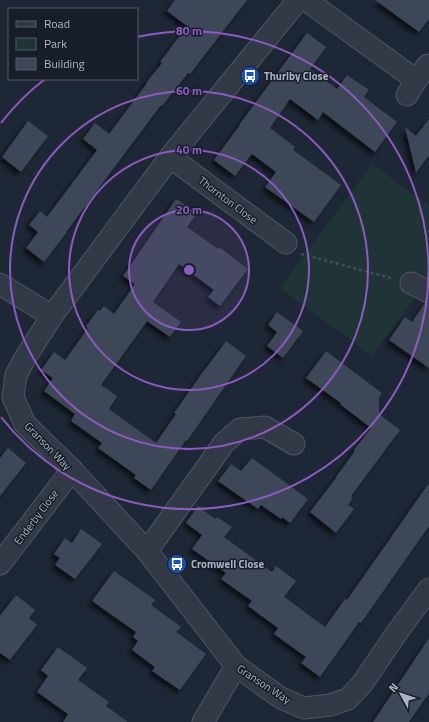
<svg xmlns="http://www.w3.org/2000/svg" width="429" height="722" font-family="'Titillium Web',sans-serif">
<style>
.green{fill:#203336}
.building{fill:#3c4758;filter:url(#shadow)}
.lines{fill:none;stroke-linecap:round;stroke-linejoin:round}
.minor-casing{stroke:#4f5664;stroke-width:23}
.path{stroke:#3d5054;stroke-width:2.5;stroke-dasharray:3 3;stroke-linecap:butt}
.minor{stroke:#313946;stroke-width:21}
.ring{fill:none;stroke:#8c5bc0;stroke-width:2}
.labels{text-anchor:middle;stroke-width:3;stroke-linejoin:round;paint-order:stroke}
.poi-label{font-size:11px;font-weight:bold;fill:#abb3c3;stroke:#171e2a;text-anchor:start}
.street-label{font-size:11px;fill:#abb3c3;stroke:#171e2a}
.centre{fill:#8c5bc0;stroke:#171e2a;stroke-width:2}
.ring-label{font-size:12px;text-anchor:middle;font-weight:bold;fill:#8c5bc0;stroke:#171e2a;stroke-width:3;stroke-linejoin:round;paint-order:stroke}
</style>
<defs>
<filter id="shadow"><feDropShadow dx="-3.5" dy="3.5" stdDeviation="2" flood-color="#0009"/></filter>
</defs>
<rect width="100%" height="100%" fill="#1e2735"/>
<!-- green -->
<path class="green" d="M372 164 429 206V279L372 356 280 288Z"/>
<!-- building -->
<g class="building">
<path d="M175 0H247L190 74 188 73 162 106 161 105 66 232H67L44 262 26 248 38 232 29 225 40 211 47 217 97 150 83 139 95 123 109 134 147 83H146L162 63 160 62 187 26 167 11Z"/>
<path d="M375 0H429V19L419 32Z"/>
<path d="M307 33 326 47 310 69 337 89 347 75 369 90 364 97 397 122 375 152 323 112 318 120 290 99 270 128 295 147 293 150 341 185 314 222 265 187 276 172 252 154 235 176 214 160 240 125H239Z"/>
<path d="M429 119V155L416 173 405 127 416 136Z"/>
<path d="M28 121 48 136 21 172 2 157Z"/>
<path d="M176 199 197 213 187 227 218 249 219 247 248 269 220 306 208 297 214 290 179 264 153 302 181 322 170 337 147 321 101 385 117 396 109 409 156 443 176 414 174 413 179 406 204 370V371L226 341 246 356 187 441 186 440 151 490 134 478 136 475 98 448 102 443 71 421 75 414 44 391 53 378 41 370 54 352 65 360 88 328 86 326 98 310 100 311 104 306 114 314 135 284 123 276Z"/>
<path d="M425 303 429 304V368L389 340 405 317 412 322Z"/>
<path d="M277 312 303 331 283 358 267 346 277 332 268 325Z"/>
<path d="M326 351 382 393 379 398V414L400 430 351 496 353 498 348 505 354 509 336 533 310 512 336 478V477L355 451 354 450 371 428 340 404 341 403 306 378Z"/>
<path d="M8 448 26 463 0 496V458Z"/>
<path d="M252 458 308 499 290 523 282 517 281 519 261 505 258 509 218 481 231 464 241 471Z"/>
<path d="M429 483V526L361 623 359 622 320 677 301 663 306 657 274 634 278 628 248 606 252 601 221 579 226 573 192 549 202 535 186 523 198 506 215 519 217 517 232 527 224 537 272 572 276 566 296 581 284 597 325 627 345 599 347 600Z"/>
<path d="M81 529 102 544 75 579 55 565 60 558 54 554 65 538 72 543Z"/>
<path d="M114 571 155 600 151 605 181 627 176 632 206 654 180 690 152 671 155 667 132 650 138 641 133 637 136 632 92 601Z"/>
<path d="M16 595 35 610 29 618 37 625 10 660 0 653V616Z"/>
<path d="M429 638V693L409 722H373Z"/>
<path d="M58 647 87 668 78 680 109 702 106 706 128 722H63L68 714 37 692 48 676 41 670Z"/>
</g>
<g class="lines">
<defs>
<g id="minor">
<path d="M298 0 170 157 52 316 25 358 16 375 13 397 25 424 72 470 147 551 236 666 281 698 304 708 330 705 348 699 362 684 398 631 429 589"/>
<path d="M306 0 416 80"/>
<path d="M407 95 416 80 428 65"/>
<path d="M170 157 286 243"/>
<path d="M411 283 429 292"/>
<path d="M0 284 52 316"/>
<path d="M147 551 224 443 240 429 265 427 294 444"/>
<path d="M0 564 72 470"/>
<path d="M203 722 236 666"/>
</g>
</defs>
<!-- minor casing -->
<use href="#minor" class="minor-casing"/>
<!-- path -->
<path class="path" d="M301 254 391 278"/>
<!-- minor -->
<use href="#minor" class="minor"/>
</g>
<!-- distance rings -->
<circle cx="189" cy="270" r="60" fill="#8c5bc0" fill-opacity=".12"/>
<g class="ring">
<circle cx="189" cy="270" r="60"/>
<circle cx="189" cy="270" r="120"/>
<circle cx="189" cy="270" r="179"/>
<path d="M1 123A239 239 0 0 1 45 79M137 37A239 239 0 1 1 1 417"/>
</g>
<!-- icons -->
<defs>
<symbol id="bus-disc" viewBox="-11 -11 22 22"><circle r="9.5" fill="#1a4fb4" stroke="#171e2a"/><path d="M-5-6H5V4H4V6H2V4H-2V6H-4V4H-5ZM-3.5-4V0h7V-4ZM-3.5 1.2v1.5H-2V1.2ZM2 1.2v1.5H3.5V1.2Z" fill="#fff"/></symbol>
</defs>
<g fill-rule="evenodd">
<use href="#bus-disc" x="239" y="65" width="22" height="22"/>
<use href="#bus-disc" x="166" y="553" width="22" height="22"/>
</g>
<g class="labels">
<!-- poi labels -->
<g class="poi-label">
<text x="264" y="80">Thurlby Close</text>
<text x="191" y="568">Cromwell Close</text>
</g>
<!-- street labels -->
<g class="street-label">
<text transform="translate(228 200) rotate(37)" y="4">Thornton Close</text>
<text transform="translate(48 446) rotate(46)" y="4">Granson Way</text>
<text transform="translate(36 517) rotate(-53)" y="4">Enderby Close</text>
<text transform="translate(264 684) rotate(33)" y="4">Granson Way</text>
</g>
</g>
<circle cx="189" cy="270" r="6" class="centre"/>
<g class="ring-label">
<text x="189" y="35">80 m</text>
<text x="189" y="95">60 m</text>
<text x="189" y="154">40 m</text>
<text x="189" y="214">20 m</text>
</g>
<!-- legend -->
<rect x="8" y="8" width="130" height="72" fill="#171e2a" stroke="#525a67"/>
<rect x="16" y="21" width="20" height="6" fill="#313946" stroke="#525a67"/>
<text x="44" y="28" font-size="12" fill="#abb3c3">Road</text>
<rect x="16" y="38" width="20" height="12" fill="#203336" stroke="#525a67"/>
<text x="44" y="48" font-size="12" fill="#abb3c3">Park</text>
<rect x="16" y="58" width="20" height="12" fill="#3c4758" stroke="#525a67"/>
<text x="44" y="68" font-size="12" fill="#abb3c3">Building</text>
<!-- north arrow -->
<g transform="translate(401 694) rotate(310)" stroke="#171e2a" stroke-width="3" paint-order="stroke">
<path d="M0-3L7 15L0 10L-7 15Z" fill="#abb3c3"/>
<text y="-6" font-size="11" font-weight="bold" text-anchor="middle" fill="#abb3c3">N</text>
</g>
</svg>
